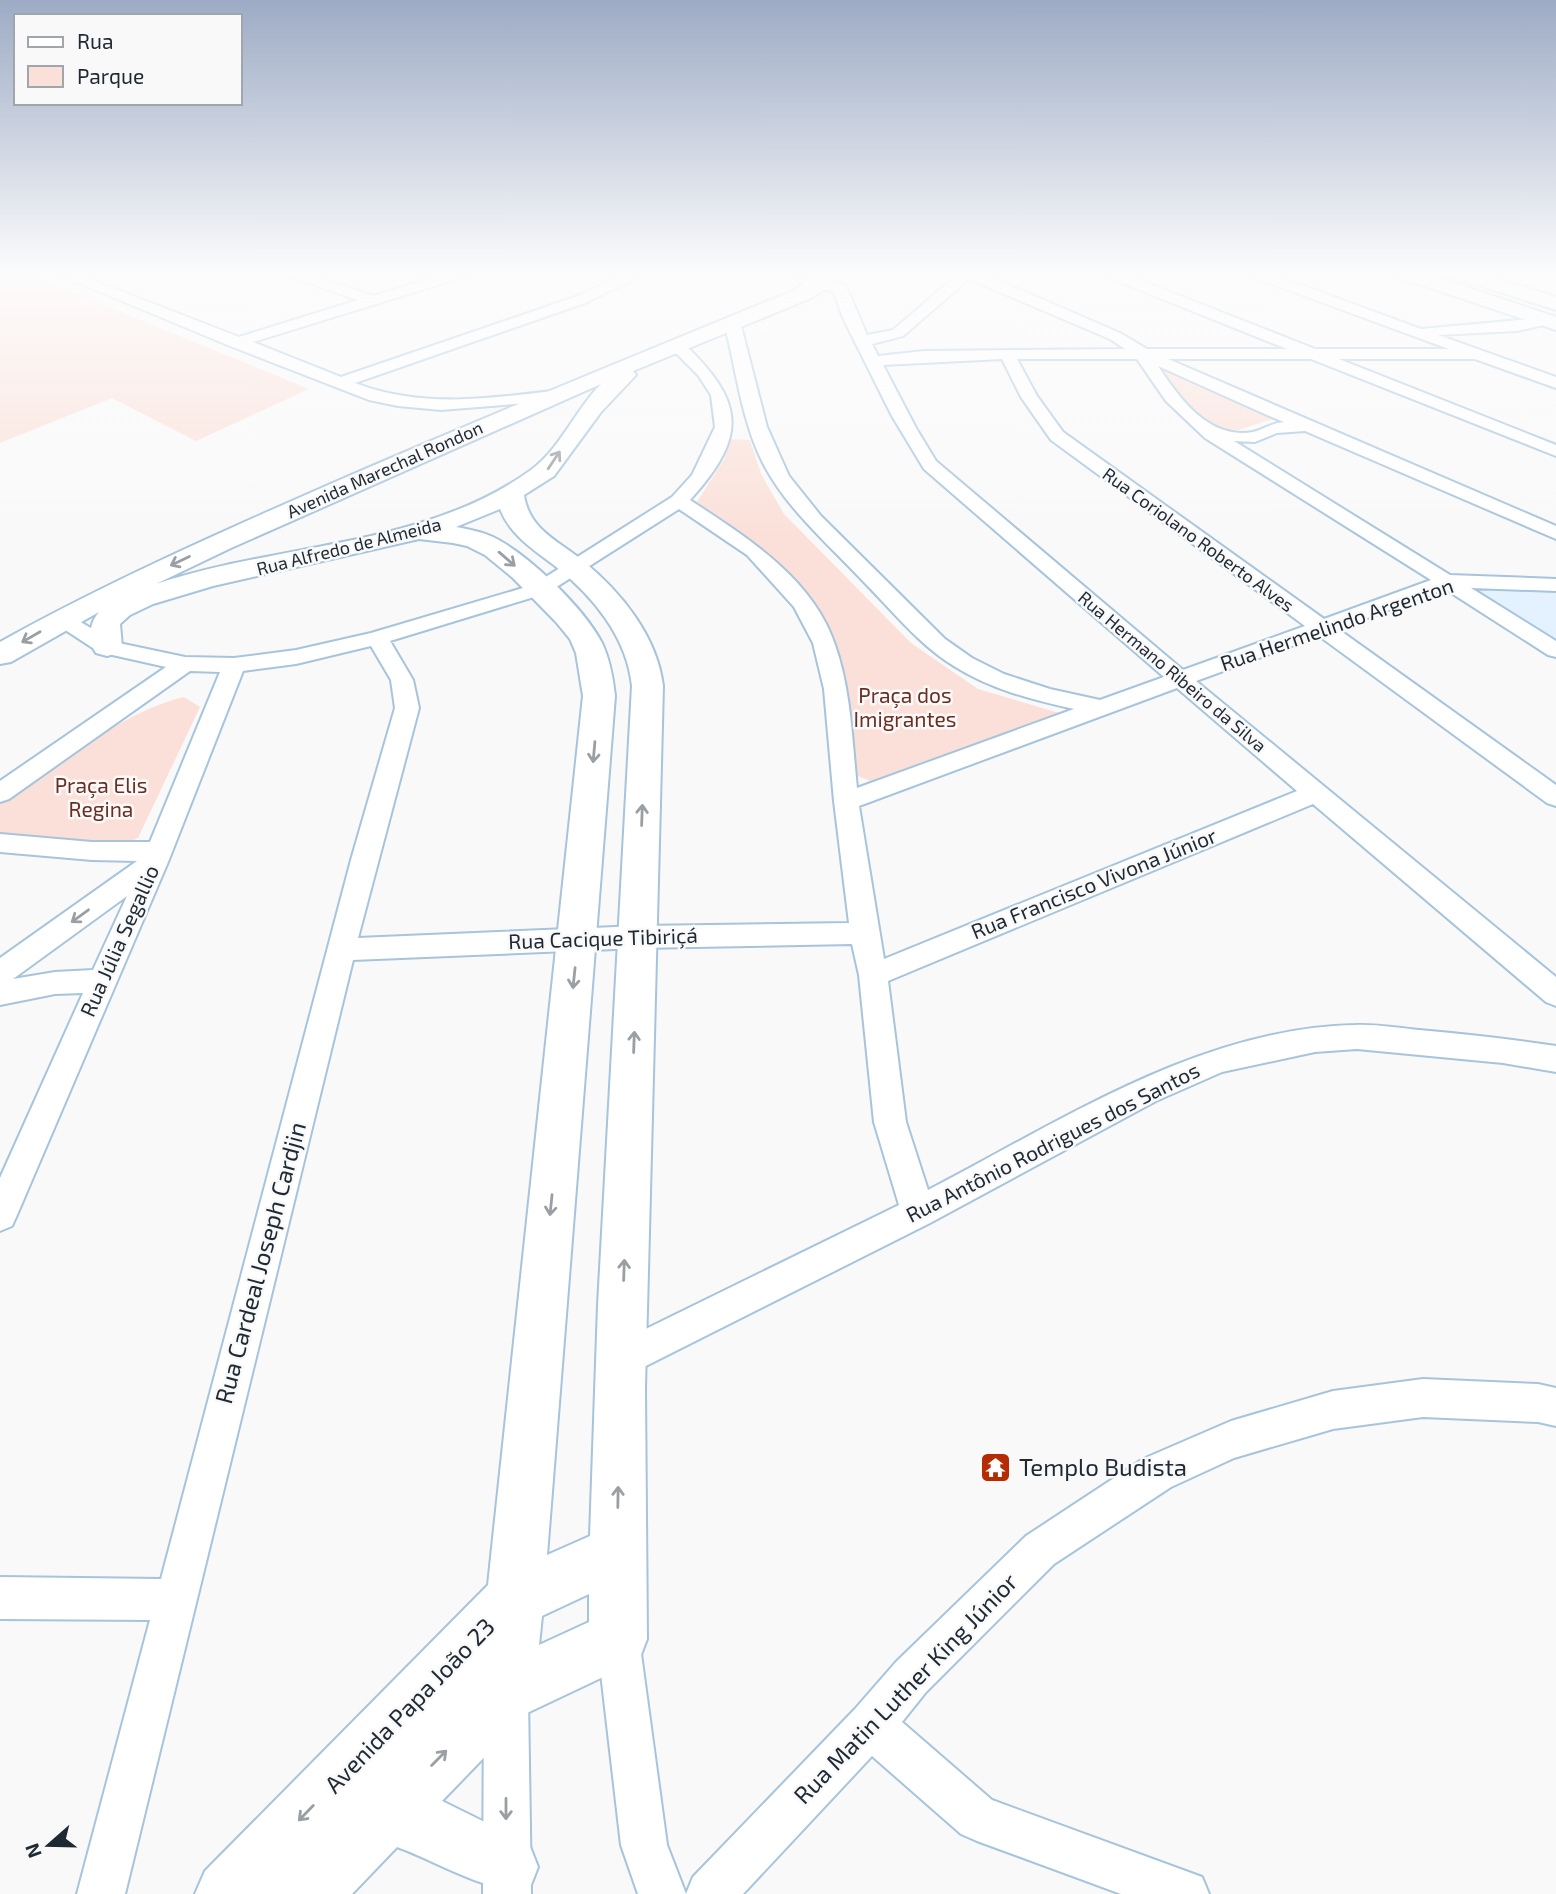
<svg xmlns="http://www.w3.org/2000/svg" width="1556" height="1894" font-family="'Exo 2',sans-serif">
<style>
.built{fill:#e4f2ff}
.green{fill:#fbe0d9}
.lines{fill:none;stroke-linecap:round;stroke-linejoin:round}
.street-casing{stroke:#a6c4dc;stroke-width:4}
.secondary-casing{stroke:#a6c4dc;stroke-width:4}
.highway-casing{stroke:#a6c4dc;stroke-width:4}
.street{fill:#fff;fill-rule:evenodd}
.secondary{fill:#fff;fill-rule:evenodd}
.highway{fill:#fff;fill-rule:evenodd}
.oneway{stroke:#9a9fa3}
.labels{text-anchor:middle;stroke-width:5;stroke-linejoin:round;paint-order:stroke}
.far-street-label{font-size:18px;fill:#1e2a33;stroke:#f9f9f9}
.street-label{font-size:21px;fill:#1e2a33;stroke:#f9f9f9}
.park-label{font-size:21px;fill:#6b2e20;stroke:#f9f9f9}
.near-street-label{font-size:24px;fill:#1e2a33;stroke:#f9f9f9}
.near-poi-label{font-size:24px;fill:#1e2a33;stroke:#f9f9f9;text-anchor:start}
</style>
<rect width="100%" height="100%" fill="#f9f9f9"/>
<!-- built -->
<path class="built" d="M1483 586 1556 590V643L1471 590Z"/>
<!-- green -->
<g class="green">
<path d="M0 271H20L309 389 196 441 112 398 0 443Z"/>
<path d="M1163 370 1272 419 1227 434C1207 423 1163 395 1163 370Z"/>
<path d="M729 439 750 440 761 474 784 514 911 643 978 689 1059 713 871 781 855 775 849 708 838 656 798 588 693 508 725 458Z"/>
<path d="M184 697 200 707 138 838 113 849 0 839V804C55 768 120 712 184 697Z"/>
</g>
<g class="lines">
<defs>
<g id="street">
<path d="M50 271H69L239 337 358 300 284 274 282 271H302L373 296 454 271H475L473 274 253 342 341 377 575 297 633 271H651L585 303 355 383C420 408 485 399 552 391L560 396 552 401 441 410 398 406 369 400 230 346Z"/>
<path d="M962 271H977L1120 333 1147 349H1287L1100 274 1098 271H1117L1315 349H1449L1245 274 1243 271H1263L1421 329 1552 317 1555 320 1552 323 1517 331 1438 335 1556 377V388L1475 359H1339L1556 445V456L1311 359H1168L1556 526V539L1305 431 1277 433 1255 442 1234 441 1450 575 1556 579V591L1471 588 1556 641V657L1548 655 1445 589 1338 629 1556 785V806L1547 803 1319 636 1196 681 1556 977V1006L1546 1002 1313 804 888 981 906 1122 928 1190C1061 1121 1201 1028 1355 1025 1376 1024 1398 1028 1419 1030 1465 1034 1510 1039 1556 1046V1072L1503 1063 1357 1049 1315 1052 1222 1072 1156 1101 930 1223 620 1379 607 1374 602 1361 607 1348 899 1205 874 1122 859 975 852 944 639 948 353 960 125 1894H77L150 1620 0 1619V1577L161 1579 351 860 395 708 391 680 371 646 296 664 243 671 168 862 17 1215 12 1226 0 1231V1178L83 993 55 994 0 1005V958L137 861 92 860 0 852V834L92 842H150L220 672 190 671 9 799 0 802V781L166 667 99 652 50 620 53 615H69L114 642 185 657 234 658 296 650 371 633 533 585 672 497 692 475 715 427 711 395 698 375 669 346 677 341 683 343C744 401 749 435 690 500 746 537 813 578 835 645 851 690 852 740 857 788L1074 709C1033 700 990 689 954 666 918 644 891 609 861 579 826 542 785 507 762 461 741 418 736 368 724 322L732 317 740 322 767 427 789 476 821 516 945 639 972 658 1004 674 1050 689 1100 700 1164 677 924 469 892 416 843 318 834 292 800 283 798 280 805 276 846 286 867 335 893 330ZM969 279 1110 339 1125 349 924 351 878 356 872 344 903 336ZM1002 359 1021 397 1051 440 1305 626 1183 670 936 461 916 428 883 365ZM1017 359H1137L1166 401 1205 438 1431 580 1324 619 1063 432 1037 396ZM1158 366 1267 415 1284 422C1272 423 1264 429 1253 432 1209 440 1179 398 1158 366ZM679 509 747 555 794 607 813 643 824 689 834 801 849 923 639 926 358 938 419 708 413 680 390 641 547 593ZM1177 688 1297 791 884 959 859 806ZM127 896 93 970 55 972 13 979Z"/>
<path d="M1423 1379 1538 1384 1556 1388V1426L1538 1422 1423 1417 1333 1429 1234 1458 1171 1487 1054 1564 926 1692 902 1722 992 1800 1202 1877 1209 1894H1121L977 1841 961 1834 872 1756 743 1894H686L693 1877 855 1709 896 1662 1026 1536 1143 1459 1231 1421 1333 1391Z"/>
<path d="M618 1618 633 1624 639 1639 667 1845 686 1894H638L621 1845 597 1639 603 1624Z"/>
<path d="M506 1675 521 1682 528 1697 531 1894H483L484 1697 491 1682Z"/>
</g>
<g id="secondary">
<path d="M823 271H844L829 287 809 299 633 371 636 375 601 412 554 476 524 495C529 530 559 541 583 561 621 592 657 636 663 686L645 1388 647 1639 639 1660 527 1713 442 1801 529 1844 538 1867 529 1890C487 1894 437 1861 397 1847L352 1894H195L205 1871 488 1585 583 696 576 653 570 639 556 622 513 578 485 555 467 546 453 543 419 539 213 586 153 604 130 615 120 624 122 647 118 653 107 656 96 653C87 640 89 624 99 612L11 662 0 664V642C108 582 221 532 335 482 487 416 641 353 795 290ZM601 384C576 409 560 449 531 470 423 548 278 543 156 584L231 548ZM500 509C511 536 533 549 555 566 593 596 627 637 632 686L598 1305 590 1536 547 1555 615 696C613 678 610 660 602 643 584 608 528 554 493 537 482 532 468 529 456 527ZM589 1594V1622L539 1645 542 1616Z"/>
<path d="M1389 271H1418L1556 317V330L1392 275Z"/>
</g>
<path id="highway" d="M1443 271H1472L1556 297V310L1446 275Z"/>
</defs>
<!-- street casing -->
<use href="#street" class="street-casing"/>
<!-- secondary casing -->
<use href="#secondary" class="secondary-casing"/>
<!-- highway casing -->
<use href="#highway" class="highway-casing"/>
<!-- street -->
<use href="#street" class="street"/>
<!-- secondary -->
<use href="#secondary" class="secondary"/>
<!-- highway -->
<use href="#highway" class="highway"/>
</g>
<!-- one-way arrows -->
<defs><path id="oneway-shaft" d="M-6 0H5M1.5-3L5.5 0L1.5 3" fill="none" stroke-width="1.6" stroke-linecap="round" stroke-linejoin="round" transform="scale(1.75)"/></defs>
<g class="oneway">
<use href="#oneway-shaft" transform="translate(554 460) rotate(-56)"/>
<use href="#oneway-shaft" transform="translate(507 559) rotate(41)"/>
<use href="#oneway-shaft" transform="translate(180 561) rotate(154)"/>
<use href="#oneway-shaft" transform="translate(31 637) rotate(150)"/>
<use href="#oneway-shaft" transform="translate(594 752) rotate(95)"/>
<use href="#oneway-shaft" transform="translate(642 815) rotate(-88)"/>
<use href="#oneway-shaft" transform="translate(80 916) rotate(144)"/>
<use href="#oneway-shaft" transform="translate(574 978) rotate(96)"/>
<use href="#oneway-shaft" transform="translate(634 1042) rotate(-88)"/>
<use href="#oneway-shaft" transform="translate(551 1205) rotate(96)"/>
<use href="#oneway-shaft" transform="translate(624 1270) rotate(-88)"/>
<use href="#oneway-shaft" transform="translate(618 1497) rotate(-89)"/>
<use href="#oneway-shaft" transform="translate(439 1758) rotate(-45)"/>
<use href="#oneway-shaft" transform="translate(506 1809) rotate(90)"/>
<use href="#oneway-shaft" transform="translate(306 1813) rotate(134)"/>
</g>
<!-- sky -->
<linearGradient id="sky" x2="0" y2="1"><stop stop-color="#9dabc5"/><stop offset="0.51" stop-color="#fcfcfc"/><stop offset="1" stop-color="#fcfcfc" stop-opacity="0"/></linearGradient>
<rect width="1556" height="536" fill="url(#sky)"/>
<!-- icons -->
<defs>
<symbol id="temple-square" viewBox="-11 -11 22 22"><rect x="-9" y="-9" width="18" height="18" rx="4" fill="#b52b03" stroke="#f9f9f9"/><path d="M0-6L5-2H3V0L6.5 2.5H4V6H1.5V3h-3V6H-4V2.5H-6.5L-3 0V-2H-5Z" fill="#fff"/></symbol>
</defs>
<g fill-rule="evenodd">
<use href="#temple-square" x="978" y="1450" width="35" height="35"/>
</g>
<g class="labels">
<!-- far-street labels -->
<g class="far-street-label">
<text transform="translate(385 470) rotate(-24)" y="6">Avenida Marechal Rondon</text>
<text transform="translate(1198 540) rotate(36)" y="6">Rua Coriolano Roberto Alves</text>
<text transform="translate(349 547) rotate(-14)" y="6">Rua Alfredo de Almeida</text>
<text transform="translate(1172 672) rotate(40)" y="6">Rua Hermano Ribeiro da Silva</text>
</g>
<!-- street labels -->
<g class="street-label">
<text transform="translate(1337 625) rotate(-19)" y="7">Rua Hermelindo Argenton</text>
<text transform="translate(1094 884) rotate(-22)" y="7">Rua Francisco Vivona Júnior</text>
<text transform="translate(603 939) rotate(-2)" y="7">Rua Cacique Tibiriçá</text>
<text transform="translate(120 941) rotate(-66)" y="7">Rua Júlia Segallio</text>
<text transform="translate(1053 1143) rotate(-27)" y="7">Rua Antônio Rodrigues dos Santos</text>
</g>
<!-- park labels -->
<g class="park-label">
<text x="905" y="703">Praça dos<tspan x="905" dy="24">Imigrantes</tspan></text>
<text x="101" y="793">Praça Elis<tspan x="101" dy="24">Regina</tspan></text>
</g>
<!-- near-street labels -->
<g class="near-street-label">
<text transform="translate(261 1263) rotate(-75)" y="8">Rua Cardeal Joseph Cardjin</text>
<text transform="translate(906 1689) rotate(-46)" y="8">Rua Matin Luther King Júnior</text>
<text transform="translate(410 1706) rotate(-46)" y="8">Avenida Papa João 23</text>
</g>
<!-- near-poi labels -->
<g class="near-poi-label">
<text x="1019" y="1476">Templo Budista</text>
</g>
</g>
<!-- legend -->
<rect x="14" y="14" width="228" height="91" fill="#f9f9f9" stroke="#a1a6aa" stroke-width="2"/>
<rect x="28" y="37" width="35" height="10" fill="#ffffff" stroke="#a1a6aa" stroke-width="2"/>
<text x="77" y="49" font-size="21" fill="#1e2a33">Rua</text>
<rect x="28" y="66" width="35" height="21" fill="#fbe0d9" stroke="#a1a6aa" stroke-width="2"/>
<text x="77" y="84" font-size="21" fill="#1e2a33">Parque</text>
<!-- north arrow -->
<g transform="translate(49 1845) rotate(250)" stroke="#f9f9f9" stroke-width="5" paint-order="stroke">
<path d="M0-5L12 26L0 18L-12 26Z" fill="#1e2a33"/>
<text y="-10" font-size="19" font-weight="bold" text-anchor="middle" fill="#1e2a33">N</text>
</g>
</svg>
